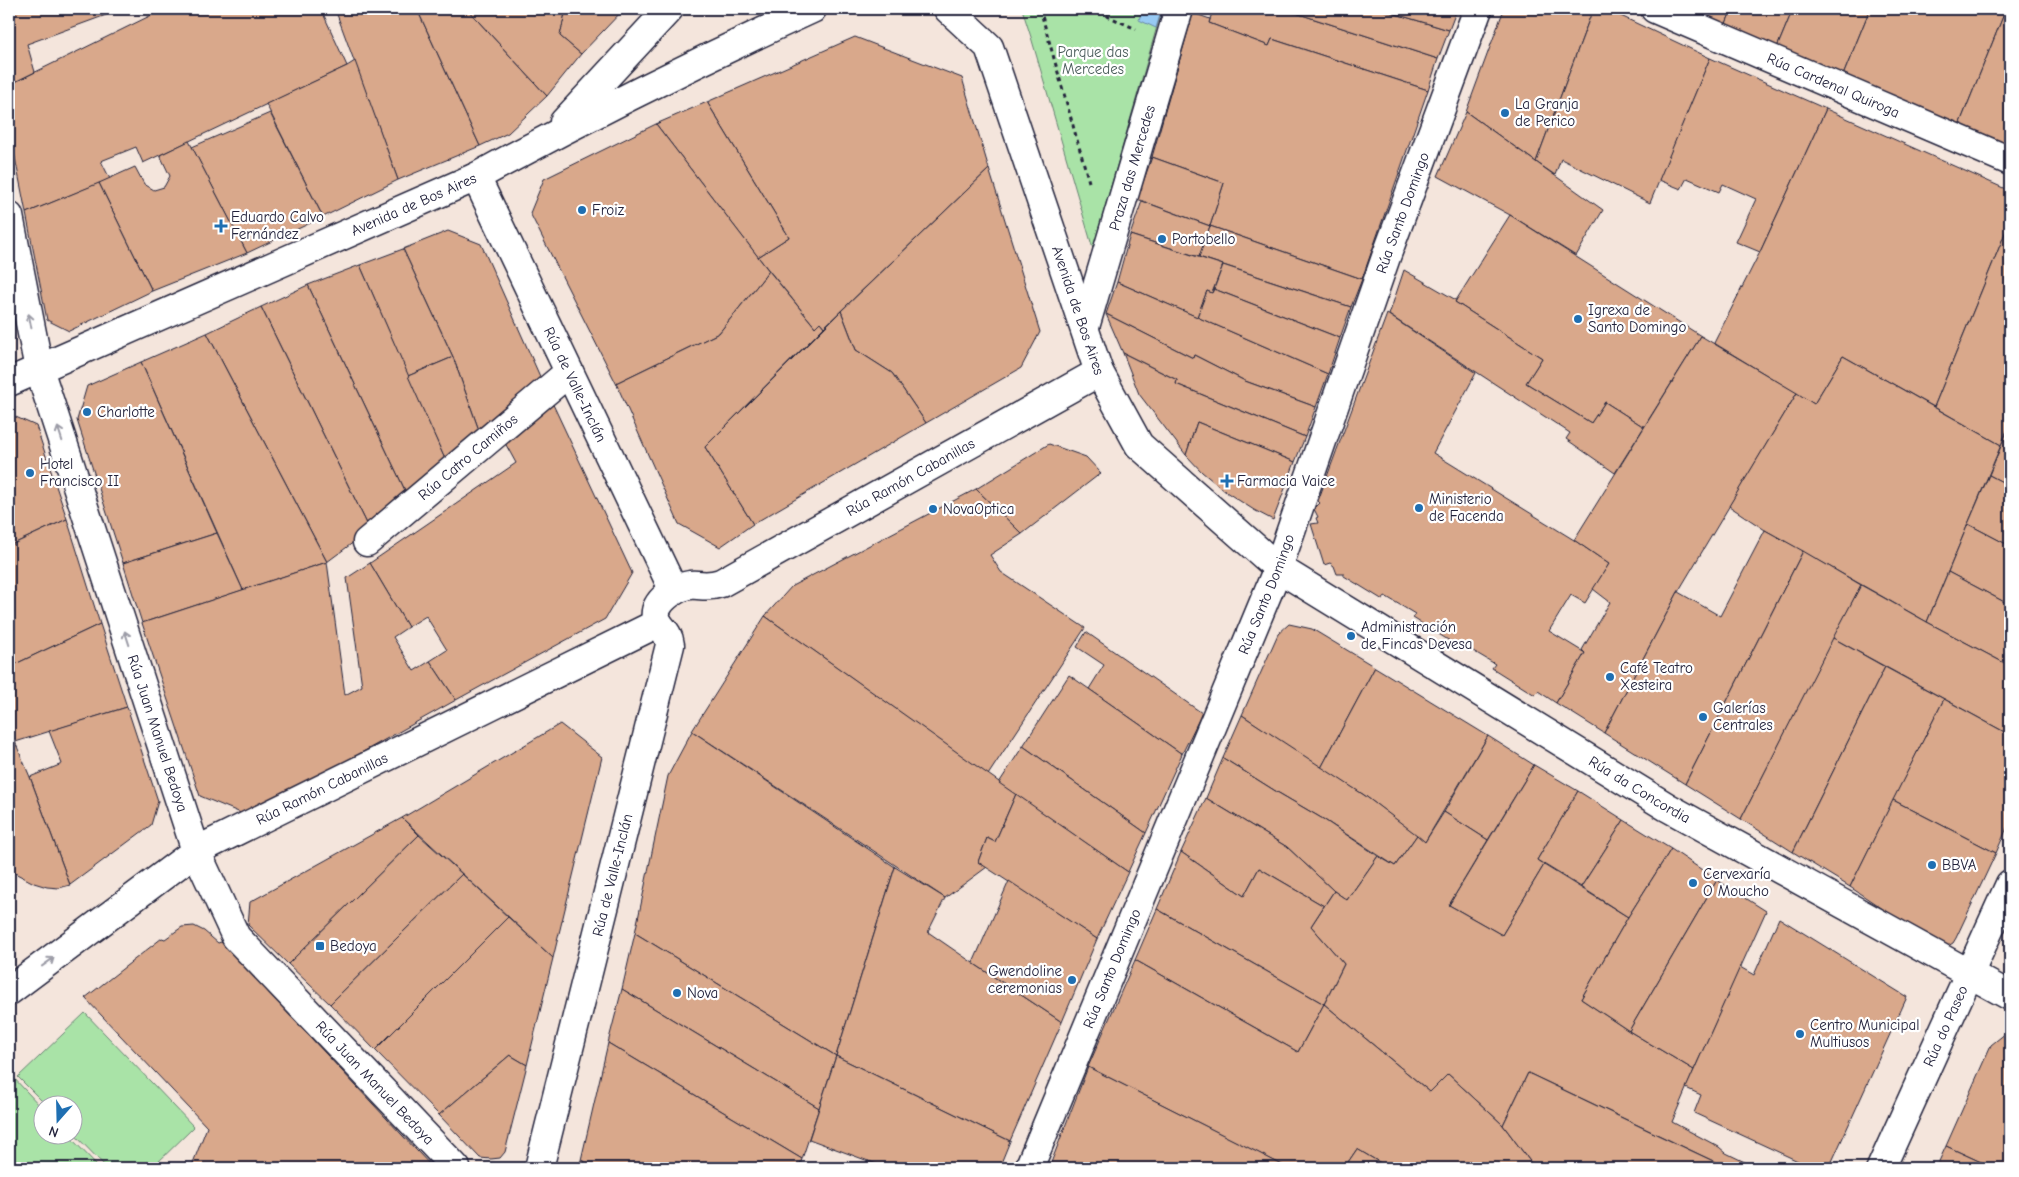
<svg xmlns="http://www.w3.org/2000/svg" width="2019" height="1177" font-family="'Comic Neue',sans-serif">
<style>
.green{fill:#a9e3a7;stroke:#668271}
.water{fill:#98caf4;stroke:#6987aa}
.building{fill:#d9a88b;stroke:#22223b}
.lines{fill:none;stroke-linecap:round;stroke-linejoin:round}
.street-casing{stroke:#22223b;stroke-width:31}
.path{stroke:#22223b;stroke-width:3;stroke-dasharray:4 4;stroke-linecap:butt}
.street{stroke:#fff;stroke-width:28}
.oneway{stroke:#9c9ca7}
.poi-dot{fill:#1f6fb2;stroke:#fff;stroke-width:2}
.labels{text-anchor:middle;stroke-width:4.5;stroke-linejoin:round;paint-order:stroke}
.park-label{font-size:15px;fill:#4a5c5b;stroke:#fff}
.street-label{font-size:15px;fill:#22223b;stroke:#fff}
.poi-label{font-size:15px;fill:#22223b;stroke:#fff;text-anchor:start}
</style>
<rect width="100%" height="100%" fill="#f4e5dc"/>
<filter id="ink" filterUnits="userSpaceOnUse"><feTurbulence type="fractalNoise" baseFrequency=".02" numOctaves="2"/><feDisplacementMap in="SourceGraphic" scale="10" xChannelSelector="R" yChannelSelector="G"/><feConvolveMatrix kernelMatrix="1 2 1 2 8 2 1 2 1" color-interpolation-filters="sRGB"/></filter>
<g filter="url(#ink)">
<!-- green -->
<g class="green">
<path d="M1022 9H1162L1093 249 1031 37Z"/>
<path d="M85 1013 194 1127 152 1168H107L73 1133 72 1104H45L18 1077Z"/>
<path d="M11 1075 42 1108V1134L68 1135 100 1168H9V1078Z"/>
</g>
<!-- water -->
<path class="water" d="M1142 9H1162L1156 28 1139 20Z"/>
<!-- building -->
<g class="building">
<path d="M9 9H116L117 11 27 44 35 72 9 85Z"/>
<path d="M164 9H321L347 66 143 163 136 147 101 161 110 179 26 213 9 127V85Z"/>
<path d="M335 9H417L480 146 398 180Z"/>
<path d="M417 9H467L547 96 508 133 480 146Z"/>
<path d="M467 9H566L560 36 581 54 547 96Z"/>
<path d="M566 9H624L581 54 560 36Z"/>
<path d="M1213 9H1266L1296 13 1438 59 1428 90 1272 39 1269 46 1253 40 1209 23Z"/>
<path d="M1266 9H1379L1449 30 1438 59 1296 13Z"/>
<path d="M1379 9H1457L1449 30Z"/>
<path d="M1504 9H1593L1536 162 1466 112Z"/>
<path d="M1593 9H1606L1710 58 1650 203 1561 159 1555 175 1536 162Z"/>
<path d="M1685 9H1732L1725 26Z"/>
<path d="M1732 9H1793L1776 50 1725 26Z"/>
<path d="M1793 9H1870L1842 78 1776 50Z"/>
<path d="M1870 9H2006L1958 128 1842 78Z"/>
<path d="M2006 9H2010V151L1958 128Z"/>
<path d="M1193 13 1210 19 1209 23 1269 46 1272 39 1428 90 1362 279 1210 226 1224 183 1152 157Z"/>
<path d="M855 37 962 78 989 169 824 327 820 322 815 327 758 257 789 237 707 102Z"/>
<path d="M1710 58 1826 109 1760 252 1736 242 1756 199 1723 184 1719 192 1687 178 1681 189 1659 180Z"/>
<path d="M355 61 398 180 323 217 266 104 347 66Z"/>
<path d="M707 102 789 237 758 257 656 124Z"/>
<path d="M1826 109 2010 191V221L1934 407 1843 356 1814 404 1714 343 1760 252Z"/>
<path d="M1466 112 1603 210 1576 256 1510 215 1438 176Z"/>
<path d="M270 113 323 217 247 253 192 147Z"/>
<path d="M656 124 769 271 719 333 616 383 530 213 544 179Z"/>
<path d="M189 141 247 253 152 291 99 183 135 167 144 184 154 190 164 187 170 176 160 155Z"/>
<path d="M1152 157 1224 183 1210 226 1137 199Z"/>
<path d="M989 169 1040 332 1021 368 926 423 892 373 856 350 841 311Z"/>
<path d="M99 183 152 291 69 331 47 320 26 213Z"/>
<path d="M1142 201 1210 226 1199 257 1130 235Z"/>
<path d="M1510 215 1701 336 1644 427 1605 402 1591 423 1526 383 1542 358 1455 302Z"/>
<path d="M2010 221V423L2001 445 1934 407Z"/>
<path d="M1210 226 1362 279 1351 307 1199 257Z"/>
<path d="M448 231 481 244 542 381 481 436 453 357 403 249Z"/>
<path d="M1130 235 1223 265 1212 293 1207 291 1197 317 1117 282Z"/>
<path d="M403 249 453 357 408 376 360 265Z"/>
<path d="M360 265 449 468 410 501 308 285Z"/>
<path d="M1223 265 1351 307 1340 338 1214 289Z"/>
<path d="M1404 270 1456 300 1455 302 1542 358 1526 383 1591 423 1605 402 1644 427 1615 473 1566 439 1570 433 1389 315Z"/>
<path d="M769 271 815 327 820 322 824 327 705 447 753 524 720 547 679 524 616 383 719 333Z"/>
<path d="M1117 282 1328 374 1316 407 1245 381 1194 355 1193 358 1106 314Z"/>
<path d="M308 285 410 501 370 530 261 307Z"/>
<path d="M1214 289 1340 338 1328 374 1197 317 1207 291 1212 293Z"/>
<path d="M261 307 370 530 327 562 207 333Z"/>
<path d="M841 311 856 350 892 373 926 423 753 524 705 447Z"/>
<path d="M1106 314 1193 358 1194 355 1245 381 1316 407 1305 437 1176 384 1177 380 1123 353Z"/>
<path d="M1387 314 1476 373 1433 453 1574 540 1609 564 1585 603 1571 595 1549 631 1585 653 1556 703 1538 691 1535 695 1492 668 1495 664 1463 645 1461 648 1413 618 1415 614 1385 596 1383 600 1344 576V574H1337L1334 566 1330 563 1324 565 1311 524 1318 523 1316 518 1318 517 1314 509 1320 503 1318 501Z"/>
<path d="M207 333 327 562 243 590 141 362Z"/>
<path d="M1701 336 1797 393 1678 592 1604 733 1556 703 1585 653 1582 650 1610 602 1593 589 1609 564 1574 540Z"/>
<path d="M1123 353 1177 380 1176 384 1305 437 1295 462 1197 422 1186 455 1139 394Z"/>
<path d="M1843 356 2001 445 1927 622 1765 530 1729 506 1797 393 1814 404Z"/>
<path d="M453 357 481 436 449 468 408 376Z"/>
<path d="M141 362 217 533 123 563 77 420 87 386Z"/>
<path d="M542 381 632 573 605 619 456 700 430 661 447 650 426 616 408 627 370 563 516 463 494 423Z"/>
<path d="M9 414 36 426 67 519 9 546Z"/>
<path d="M1197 422 1295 462 1273 520 1254 510 1226 492 1202 472 1186 455Z"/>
<path d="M2007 432 2010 434V486L1989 475Z"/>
<path d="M1049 444 1086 457 1101 473 1022 534 976 489Z"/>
<path d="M1989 475 2010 486V546L1968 524Z"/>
<path d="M976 489 1022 534 990 555 1001 572 1085 628 988 775 765 616 792 586Z"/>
<path d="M67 519 100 624 9 667V546Z"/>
<path d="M1968 524 2010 546V605L1948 572Z"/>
<path d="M1765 530 1803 551 1685 784 1604 733 1678 592 1720 616Z"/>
<path d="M217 533 243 590 142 623 123 563Z"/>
<path d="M1803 551 1861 585 1741 819 1685 784Z"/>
<path d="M327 562 345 695 362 686 347 578 370 563 408 627 393 637 414 671 430 661 456 700 248 816 200 796 142 623Z"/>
<path d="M1948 572 2010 605V666L1927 622Z"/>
<path d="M1861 585 1927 622 2010 666V735L1833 638Z"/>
<path d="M765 616 1016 794 995 842 987 838 978 862 987 867 945 898 692 731Z"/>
<path d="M100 624 127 707 9 744V667Z"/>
<path d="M1289 624 1312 629 1375 667 1321 768 1242 715 1278 634Z"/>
<path d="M1086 632 1202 713 1182 754 1089 689 1104 665 1077 647Z"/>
<path d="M1833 638 1885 667 1793 852 1741 819Z"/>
<path d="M1375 667 1488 736 1425 842 1364 795 1321 768Z"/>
<path d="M1885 667 1944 699 1850 887 1793 852Z"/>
<path d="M1069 675 1182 754 1146 833 1023 746Z"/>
<path d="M1944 699 2010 735V821L1996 853 1893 800Z"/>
<path d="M127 707 158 801 151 825 70 885 30 777 62 764 49 731Z"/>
<path d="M1242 715 1364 795 1417 835 1395 866 1323 819 1277 792 1223 758Z"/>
<path d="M560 724 602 757 553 958 402 818Z"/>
<path d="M692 731 895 867 836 1056 635 933 668 776Z"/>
<path d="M1488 736 1534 765 1488 840 1444 812Z"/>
<path d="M15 742 30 777 70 885 59 888 47 887 34 883 9 870V744Z"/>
<path d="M1023 746 1146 833 1128 872 999 783Z"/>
<path d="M1223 758 1277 792 1323 819 1378 856 1347 900 1334 891 1287 847 1206 798Z"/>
<path d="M1534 765 1578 791 1537 860 1544 865 1502 935 1449 905Z"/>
<path d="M1578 791 1624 820 1581 887 1537 860Z"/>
<path d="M1016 794 1128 872 1097 939 978 862 987 838 995 842Z"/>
<path d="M1206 798 1287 847 1334 891 1324 906 1259 868 1244 896 1181 852Z"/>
<path d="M1893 800 1996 853 1956 938 1953 943 1948 946 1934 943 1850 887Z"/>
<path d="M1444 812 1488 840 1449 905 1502 935 1544 865 1628 917 1581 999 1629 1031 1694 1070 1672 1122 1719 1147 1726 1153 1757 1168H1728L1528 1073 1503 1125 1448 1074 1430 1092 1324 1004 1344 964 1311 926 1334 891 1347 900 1378 856 1395 866 1417 835 1425 842Z"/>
<path d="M402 818 419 835 288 964 248 925 250 902Z"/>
<path d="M1624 820 1671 849 1628 917 1581 887Z"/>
<path d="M419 835 462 874 330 1004 288 964Z"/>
<path d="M1671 849 1717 880 1629 1031 1581 999 1628 917Z"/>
<path d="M1181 852 1244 896 1259 868 1324 906 1311 926 1344 964 1324 1004 1157 909Z"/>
<path d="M895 867 945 898 928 932 973 963 1062 1022 1010 1141 836 1056Z"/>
<path d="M462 874 508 917 375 1050 330 1004Z"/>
<path d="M1717 880 1766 911 1694 1070 1629 1031Z"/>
<path d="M1009 881 1097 939 1062 1022 973 963Z"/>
<path d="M1157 909 1324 1004 1298 1052 1135 960Z"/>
<path d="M508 917 553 958 527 1065 510 1055 439 1115 375 1050Z"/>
<path d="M1779 918 1907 997 1829 1168H1813L1694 1113 1701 1095 1686 1088 1740 967 1754 975Z"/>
<path d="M194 926 204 931 218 943 221 942 433 1168H191L207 1127 85 998 162 938 165 939 182 927Z"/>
<path d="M635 933 836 1056 819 1108 622 989Z"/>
<path d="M1135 960 1298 1052 1324 1004 1430 1092 1448 1074 1503 1125 1535 1168H1389L1357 1149 1344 1168H1288L1088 1067Z"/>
<path d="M622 989 819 1108 802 1159 608 1043Z"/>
<path d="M2006 1033H2010V1168H1994L1946 1146 1991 1045Z"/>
<path d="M608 1043 802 1159 799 1168H596L581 1160Z"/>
<path d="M510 1055 527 1065 505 1152 500 1158 491 1159 480 1158 439 1115Z"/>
<path d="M836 1056 1010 1141 999 1168H887L809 1139Z"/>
<path d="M1088 1067 1259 1153 1288 1168H1049Z"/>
<path d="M1528 1073 1658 1135 1728 1168H1535L1503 1125Z"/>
<path d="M1946 1146 1994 1168H1936Z"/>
<path d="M1357 1149 1389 1168H1344Z"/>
<path d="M581 1160 596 1168H579Z"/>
<path d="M868 1161 887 1168H865Z"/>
</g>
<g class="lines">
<defs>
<g id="street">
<path id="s1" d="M948 9 989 47 1099 372 1139 445 1278 568 1667 807 2010 996"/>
<path id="s2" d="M1655 9 2010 161"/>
<path d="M564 122 669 9"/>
<path id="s3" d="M476 177 674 591"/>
<path id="s4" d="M9 216 39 369 196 851 236 937 456 1168"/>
<path id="s5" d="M1085 327 1179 9"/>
<path id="s6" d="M9 382 476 177C586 117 698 61 812 9"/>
<path id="s7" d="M367 542 569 372"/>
<path id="s8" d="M9 991 196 851 658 623"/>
<path id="s9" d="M539 1168 670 645C668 629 659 629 656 618 653 602 675 587 690 585 702 584 706 588 721 583L1099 372"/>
<path id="s10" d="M1029 1168 1278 568 1386 257 1478 9"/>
<path id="s11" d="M1881 1168 2010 884"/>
</g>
</defs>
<!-- street casing -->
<use href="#street" class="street-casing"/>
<!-- path -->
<g class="path">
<path d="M1040 9 1089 182"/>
<path d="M1092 9 1136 29"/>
</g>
<!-- street -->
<use href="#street" class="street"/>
</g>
<!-- one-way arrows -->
<defs><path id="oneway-shaft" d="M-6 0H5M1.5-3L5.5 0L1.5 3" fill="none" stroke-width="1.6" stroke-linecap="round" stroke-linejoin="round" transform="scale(1.25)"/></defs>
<g class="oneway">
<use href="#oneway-shaft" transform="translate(30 321) rotate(-101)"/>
<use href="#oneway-shaft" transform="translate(60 434) rotate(-108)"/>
<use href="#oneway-shaft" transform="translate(127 638) rotate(-108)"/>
<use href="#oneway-shaft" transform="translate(48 962) rotate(-36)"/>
</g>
</g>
<!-- markers -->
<g class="poi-dot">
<circle cx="1505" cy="113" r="5"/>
<circle cx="582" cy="210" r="5"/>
<path d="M218.5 218.5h5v5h5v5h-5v5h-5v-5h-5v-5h5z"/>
<circle cx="1162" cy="239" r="5"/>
<circle cx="1578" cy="319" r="5"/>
<circle cx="87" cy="412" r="5"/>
<circle cx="30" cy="473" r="5"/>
<path d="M1224.5 473.5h5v5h5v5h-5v5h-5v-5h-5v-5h5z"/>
<circle cx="1419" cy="508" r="5"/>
<circle cx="933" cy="509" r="5"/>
<circle cx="1351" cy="636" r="5"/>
<circle cx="1610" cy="677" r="5"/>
<circle cx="1703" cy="717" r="5"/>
<circle cx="1932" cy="865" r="5"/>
<circle cx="1693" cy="883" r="5"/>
<rect x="315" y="941" width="10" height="10" rx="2.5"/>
<circle cx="1072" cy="980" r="5"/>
<circle cx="677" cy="993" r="5"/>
<circle cx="1800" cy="1034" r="5"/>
</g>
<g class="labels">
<!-- park labels -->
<g class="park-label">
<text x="1093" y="57">Parque das<tspan x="1093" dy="17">Mercedes</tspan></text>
</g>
<!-- street labels -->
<g class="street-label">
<text dy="5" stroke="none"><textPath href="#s2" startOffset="194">Rúa Cardenal Quiroga</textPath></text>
<text dy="5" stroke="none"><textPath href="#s5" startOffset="166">Praza das Mercedes</textPath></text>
<text dy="5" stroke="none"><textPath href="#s6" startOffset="442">Avenida de Bos Aires</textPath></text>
<text dy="5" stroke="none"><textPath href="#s10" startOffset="1026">Rúa Santo Domingo</textPath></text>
<text dy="5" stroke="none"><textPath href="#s1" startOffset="334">Avenida de Bos Aires</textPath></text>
<text dy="5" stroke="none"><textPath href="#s3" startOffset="230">Rúa de Valle-Inclán</textPath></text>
<text dy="5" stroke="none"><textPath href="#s7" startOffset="132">Rúa Catro Camiños</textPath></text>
<text dy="5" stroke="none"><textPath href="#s9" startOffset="870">Rúa Ramón Cabanillas</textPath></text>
<text dy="5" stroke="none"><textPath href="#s10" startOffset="621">Rúa Santo Domingo</textPath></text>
<text dy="5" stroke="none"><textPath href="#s4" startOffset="539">Rúa Juan Manuel Bedoya</textPath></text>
<text dy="5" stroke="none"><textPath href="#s8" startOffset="374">Rúa Ramón Cabanillas</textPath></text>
<text dy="5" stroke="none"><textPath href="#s1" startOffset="1092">Rúa da Concordia</textPath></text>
<text dy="5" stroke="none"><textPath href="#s9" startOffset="302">Rúa de Valle-Inclán</textPath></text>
<text dy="5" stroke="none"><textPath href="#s10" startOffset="216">Rúa Santo Domingo</textPath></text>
<text dy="5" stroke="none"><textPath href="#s11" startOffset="156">Rúa do Paseo</textPath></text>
<text dy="5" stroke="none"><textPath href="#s4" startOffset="959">Rúa Juan Manuel Bedoya</textPath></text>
</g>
<!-- poi labels -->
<g class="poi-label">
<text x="1515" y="109">La Granja<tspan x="1515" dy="17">de Perico</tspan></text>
<text x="592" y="215">Froiz</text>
<text x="231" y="222">Eduardo Calvo<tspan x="231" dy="17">Fernández</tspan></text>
<text x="1172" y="244">Portobello</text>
<text x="1588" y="315">Igrexa de<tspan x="1588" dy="17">Santo Domingo</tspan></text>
<text x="97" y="417">Charlotte</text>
<text x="40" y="469">Hotel<tspan x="40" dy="17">Francisco II</tspan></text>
<text x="1237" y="486">Farmacia Vaice</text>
<text x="1429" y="504">Ministerio<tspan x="1429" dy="17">de Facenda</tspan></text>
<text x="943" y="514">NovaOptica</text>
<text x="1361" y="632">Administración<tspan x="1361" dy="17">de Fincas Devesa</tspan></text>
<text x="1620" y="673">Café Teatro<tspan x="1620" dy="17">Xesteira</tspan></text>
<text x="1713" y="713">Galerías<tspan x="1713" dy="17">Centrales</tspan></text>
<text x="1942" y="870">BBVA</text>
<text x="1703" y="879">Cervexaría<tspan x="1703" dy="17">O Moucho</tspan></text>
<text x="330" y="951">Bedoya</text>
<text x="1062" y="976" text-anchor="end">Gwendoline<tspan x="1062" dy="17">ceremonias</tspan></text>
<text x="687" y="998">Nova</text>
<text x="1810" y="1030">Centro Municipal<tspan x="1810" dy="17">Multiusos</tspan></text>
</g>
</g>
<!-- margin -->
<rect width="2019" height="1177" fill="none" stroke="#fff" stroke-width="30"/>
<rect x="15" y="15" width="1989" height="1147" fill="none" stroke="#22223b" stroke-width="2" filter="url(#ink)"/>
<!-- north arrow -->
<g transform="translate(58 1120) rotate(200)"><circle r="24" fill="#ffffff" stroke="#a7a7b1"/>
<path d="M0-4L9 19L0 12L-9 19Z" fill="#1f6fb2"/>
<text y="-8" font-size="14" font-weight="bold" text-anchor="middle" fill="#22223b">N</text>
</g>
</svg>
